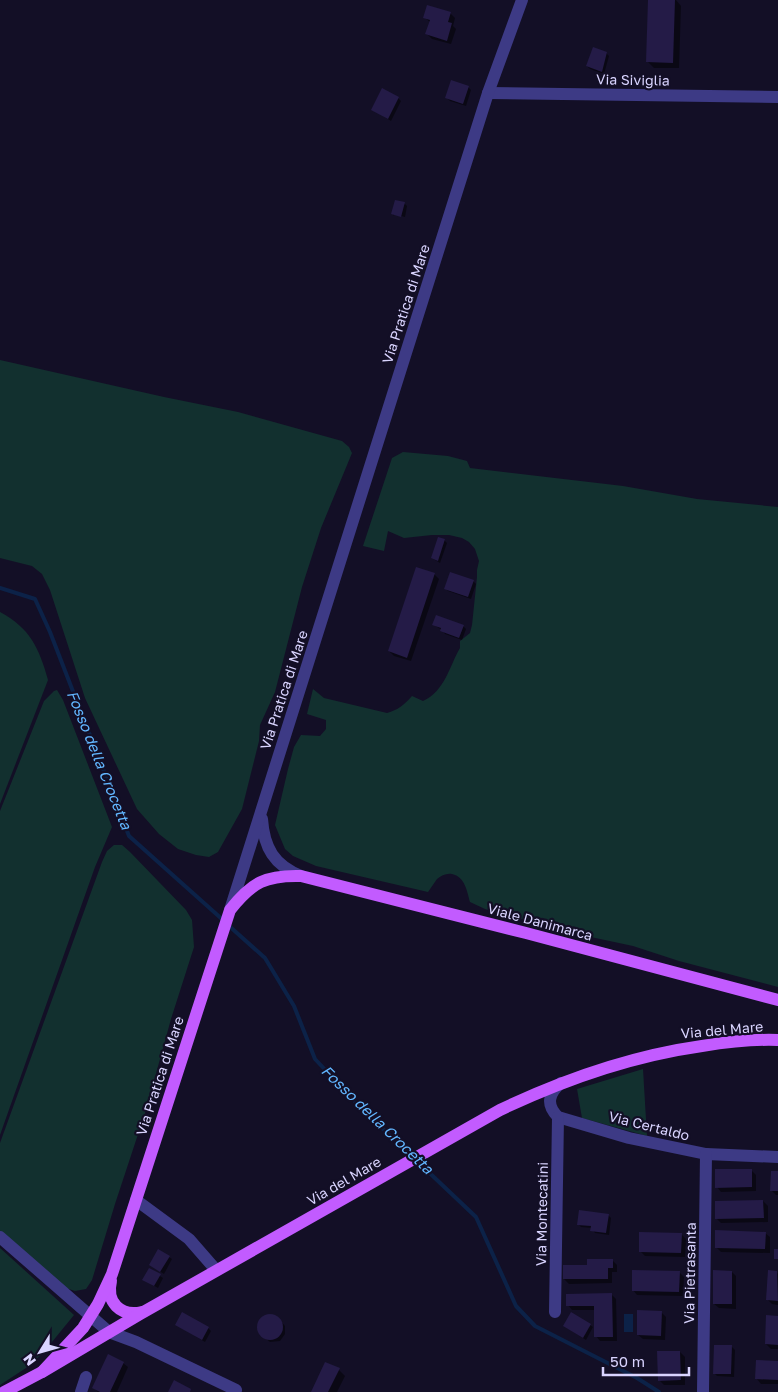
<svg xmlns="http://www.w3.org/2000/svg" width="778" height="1392" font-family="'Golos Text',sans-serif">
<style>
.green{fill:#12302f}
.water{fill:#0c2248}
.shadow{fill:#0007}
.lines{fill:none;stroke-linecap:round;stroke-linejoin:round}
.stream{stroke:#0c2248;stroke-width:4}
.building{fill:#241b47}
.minor{stroke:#3d3a85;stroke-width:12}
.major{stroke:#c25bff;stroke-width:12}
.labels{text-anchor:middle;stroke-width:4.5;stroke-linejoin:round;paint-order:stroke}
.street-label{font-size:14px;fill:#d9d4ff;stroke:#130f26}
.water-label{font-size:15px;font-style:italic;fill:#62b6ff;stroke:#130f26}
</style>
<rect width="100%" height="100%" fill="#130f26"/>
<!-- green -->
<g class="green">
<path d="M0 360 164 397 238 412 342 441 349 447 352 453 321 528 302 587 275 692 260 725 259 741 242 809 218 852 209 857 196 855 178 849 159 834 137 809 85 698 50 590 42 574 32 566 0 558Z"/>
<path d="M403 452 448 456 467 461 470 468 623 486 697 499 778 507V987L679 961 633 946 572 933 485 909 470 902C467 891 465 877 452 874 446 873 441 876 437 879 434 883 431 888 428 892L316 866 293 856 285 849 275 825 288 769 294 747 301 735 320 736 326 729V720L307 714 313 689 324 698 387 713C398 710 404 705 412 696L423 701C445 691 449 667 460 648V641L470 633 472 625 477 577V570L479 561 475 549 469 542 462 538 449 535H432L404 538 388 531 384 551 363 546 392 458Z"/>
<path d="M0 612C30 628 39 648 48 680L0 804Z"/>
<path d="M57 690 63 700 112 827 95 867 0 1135V811L44 701 54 691Z"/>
<path d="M114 845H122L130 852 186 910 192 920 194 947 171 1019 146 1110 115 1204 92 1280 86 1289 75 1291 66 1288 0 1232V1143L102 862 107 851Z"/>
<path d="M643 1069 647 1136 582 1118 577 1089Z"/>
<path d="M0 1248 74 1315 43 1353 26 1368 0 1385Z"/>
</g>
<!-- water -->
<rect class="water" x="624" y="1314" width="9" height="18"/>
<!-- shadow -->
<g class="shadow">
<path d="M649 0H676L681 6 679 68H654L647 61Z"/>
<path d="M450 13 455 18 453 26 456 29 451 44 432 39 427 34 430 22 424 17Z"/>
<path d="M606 53 609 56 604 74 590 69 587 66Z"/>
<path d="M468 87 471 90 466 106 450 101 447 98Z"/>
<path d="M398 98 401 101 391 121 372 109Z"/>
<path d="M405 204 407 206 405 217 394 214V216L393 214Z"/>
<path d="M444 540 447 543 440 563 432 558Z"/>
<path d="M434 574 439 579 411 661 394 656 389 651Z"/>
<path d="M473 581 476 584 471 599 448 591 446 589Z"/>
<path d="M434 625 463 626 466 629 462 640 445 634 442 630Z"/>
<path d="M751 1170 756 1175V1191L721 1192 717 1187Z"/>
<path d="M778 1172V1195H776L771 1190Z"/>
<path d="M763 1201 768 1206V1222L721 1223 716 1218Z"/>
<path d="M608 1215 611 1218 609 1235 595 1233 592 1228 581 1227 578 1224Z"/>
<path d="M765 1233 770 1237V1253L721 1252 716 1247Z"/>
<path d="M681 1234 686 1239 685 1257 645 1256 640 1251Z"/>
<path d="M169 1257 172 1259 164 1274 153 1267Z"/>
<path d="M612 1260 617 1265V1272H612V1283L569 1284 564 1279 588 1266Z"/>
<path d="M149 1269 163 1278 158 1288 144 1280Z"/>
<path d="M679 1272 684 1277 683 1296 637 1295 633 1290Z"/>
<path d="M732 1272 736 1276V1309L719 1308 714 1304Z"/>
<path d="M776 1272 778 1274V1305L772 1304 768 1300Z"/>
<path d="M611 1294 616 1299 617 1341H600L596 1336 595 1310H572L568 1305Z"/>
<path d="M661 1312 666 1317 665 1340 643 1339 638 1335Z"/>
<path d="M272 1316 279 1319 285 1326V1334L280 1341 270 1342 260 1334 259 1325 262 1319Z"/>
<path d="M778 1317V1349H771L766 1344Z"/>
<path d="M177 1325 208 1328 211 1331 205 1342Z"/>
<path d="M590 1325 593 1327 586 1340 564 1326Z"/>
<path d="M715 1346 732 1347 735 1350 734 1377 717 1376 714 1373Z"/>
<path d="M680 1352 685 1357V1385H664L659 1380Z"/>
<path d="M778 1362V1384H761L757 1379Z"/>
<path d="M123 1363 128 1367 117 1392H98L94 1388Z"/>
<path d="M339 1370 345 1376 337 1392H312Z"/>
</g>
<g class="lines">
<!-- stream -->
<g class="stream">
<path d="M0 588 35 599 50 632 129 836 223 920"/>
<path d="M228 925 265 958 294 1006 315 1059 361 1108 476 1217 516 1306 535 1326 637 1378 659 1392"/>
</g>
</g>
<!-- building -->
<g class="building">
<path d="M648 0H675L673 63 646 62Z"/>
<path d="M427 5 451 12 448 22 452 23 447 41 425 34 430 20 423 18Z"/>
<path d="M593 47 607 52 602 72 586 66Z"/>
<path d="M451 80 469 86 463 104 445 98Z"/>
<path d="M382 88 399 97 388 119 371 110Z"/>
<path d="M395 200 405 202 401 217 391 214Z"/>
<path d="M438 537 445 539 438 561 431 558Z"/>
<path d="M416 567 435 573 407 658 388 651Z"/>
<path d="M450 572 474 580 468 597 444 589Z"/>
<path d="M436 615 464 625 459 638 440 631 441 628 432 625Z"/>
<path d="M715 1169H752V1187L715 1188Z"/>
<path d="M771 1171H778V1191H770Z"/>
<path d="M763 1200 764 1218 715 1219V1201Z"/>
<path d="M579 1210 609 1214 606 1233 590 1231 591 1226 577 1225Z"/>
<path d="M715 1230 766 1232 765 1249 715 1248Z"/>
<path d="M639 1232 682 1233 681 1253 639 1252Z"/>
<path d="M158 1249 170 1256 160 1272 149 1265Z"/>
<rect x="774" y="1249" width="4" height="10"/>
<path d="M587 1259H613V1268H608V1279H563V1265H587Z"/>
<path d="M149 1268 161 1274 154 1286 142 1280Z"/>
<path d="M632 1270 680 1271 679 1292 632 1291Z"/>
<path d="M713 1270 732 1271V1304H713Z"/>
<path d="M768 1270 777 1271 778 1301 766 1300Z"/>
<path d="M612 1293 613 1337H594V1306H566V1294Z"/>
<path d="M637 1310 662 1311 661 1336 637 1335Z"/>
<path d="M182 1312 209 1327 202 1340 175 1325Z"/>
<path d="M571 1312 591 1324 583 1338 563 1326Z"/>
<circle cx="270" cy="1327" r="13"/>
<path d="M766 1315 778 1316V1345L765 1344Z"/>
<path d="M714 1345H732L731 1374H713Z"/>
<path d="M657 1351H680L681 1380 658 1381Z"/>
<path d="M108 1354 124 1362 110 1392H100L92 1388Z"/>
<path d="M756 1360 778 1361V1380L755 1379Z"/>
<path d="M325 1362 340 1368 328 1392H311Z"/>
<path d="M174 1380 191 1389 190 1392H168Z"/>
</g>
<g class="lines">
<!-- minor -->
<g class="minor">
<path d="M488 93 778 97"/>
<path d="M262 819C264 848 274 865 301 876"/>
<path d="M230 910 488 93 522 0"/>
<path d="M561 1083C548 1094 546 1105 558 1117L629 1138 706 1154 778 1157"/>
<path d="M136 1200 189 1239 216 1270"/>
<path d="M0 1237 109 1332 136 1342 236 1390 235 1392"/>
<path d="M555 1312 558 1117"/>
<path d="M81 1392 86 1377"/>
<path d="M703 1392 706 1154"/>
</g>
<!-- major -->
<g class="major">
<path d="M111 1281C106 1302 120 1317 142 1312"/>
<path d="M42 1372 83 1328 98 1304 112 1274 230 910C252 882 266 875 301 876L526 933 778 1000"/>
<path d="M4 1392 42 1372 140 1314 500 1110C565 1079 631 1056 702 1046 727 1042 753 1039 778 1040"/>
</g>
</g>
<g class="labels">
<!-- street labels -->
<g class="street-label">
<text transform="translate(633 80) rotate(1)" y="5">Via Siviglia</text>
<text transform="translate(406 304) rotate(-72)" y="5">Via Pratica di Mare</text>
<text transform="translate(284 690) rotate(-72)" y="5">Via Pratica di Mare</text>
<text transform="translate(540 922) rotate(15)" y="5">Viale Danimarca</text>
<text transform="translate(722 1030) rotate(-5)" y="5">Via del Mare</text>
<text transform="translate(160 1076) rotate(-72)" y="5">Via Pratica di Mare</text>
<text transform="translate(649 1126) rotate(14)" y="5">Via Certaldo</text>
<text transform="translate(344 1181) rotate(-30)" y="5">Via del Mare</text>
<text transform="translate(542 1214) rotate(-89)" y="5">Via Montecatini</text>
<text transform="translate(690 1273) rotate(-89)" y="5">Via Pietrasanta</text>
</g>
<!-- water labels -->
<g class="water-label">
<text transform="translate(99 760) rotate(68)" y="5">Fosso della Crocetta</text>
<text transform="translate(377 1120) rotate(44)" y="5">Fosso della Crocetta</text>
</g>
</g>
<!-- north arrow -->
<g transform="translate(40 1352) rotate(233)" stroke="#130f26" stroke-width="4" paint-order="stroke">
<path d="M0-4L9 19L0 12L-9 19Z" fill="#d9d4ff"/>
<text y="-8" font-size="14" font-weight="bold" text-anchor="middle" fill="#d9d4ff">N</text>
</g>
<!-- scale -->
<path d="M603 1367v8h86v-8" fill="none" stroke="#d9d4ff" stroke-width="2.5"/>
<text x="610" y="1367" font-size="15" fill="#d9d4ff" stroke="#130f26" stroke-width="4" paint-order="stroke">50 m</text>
</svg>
